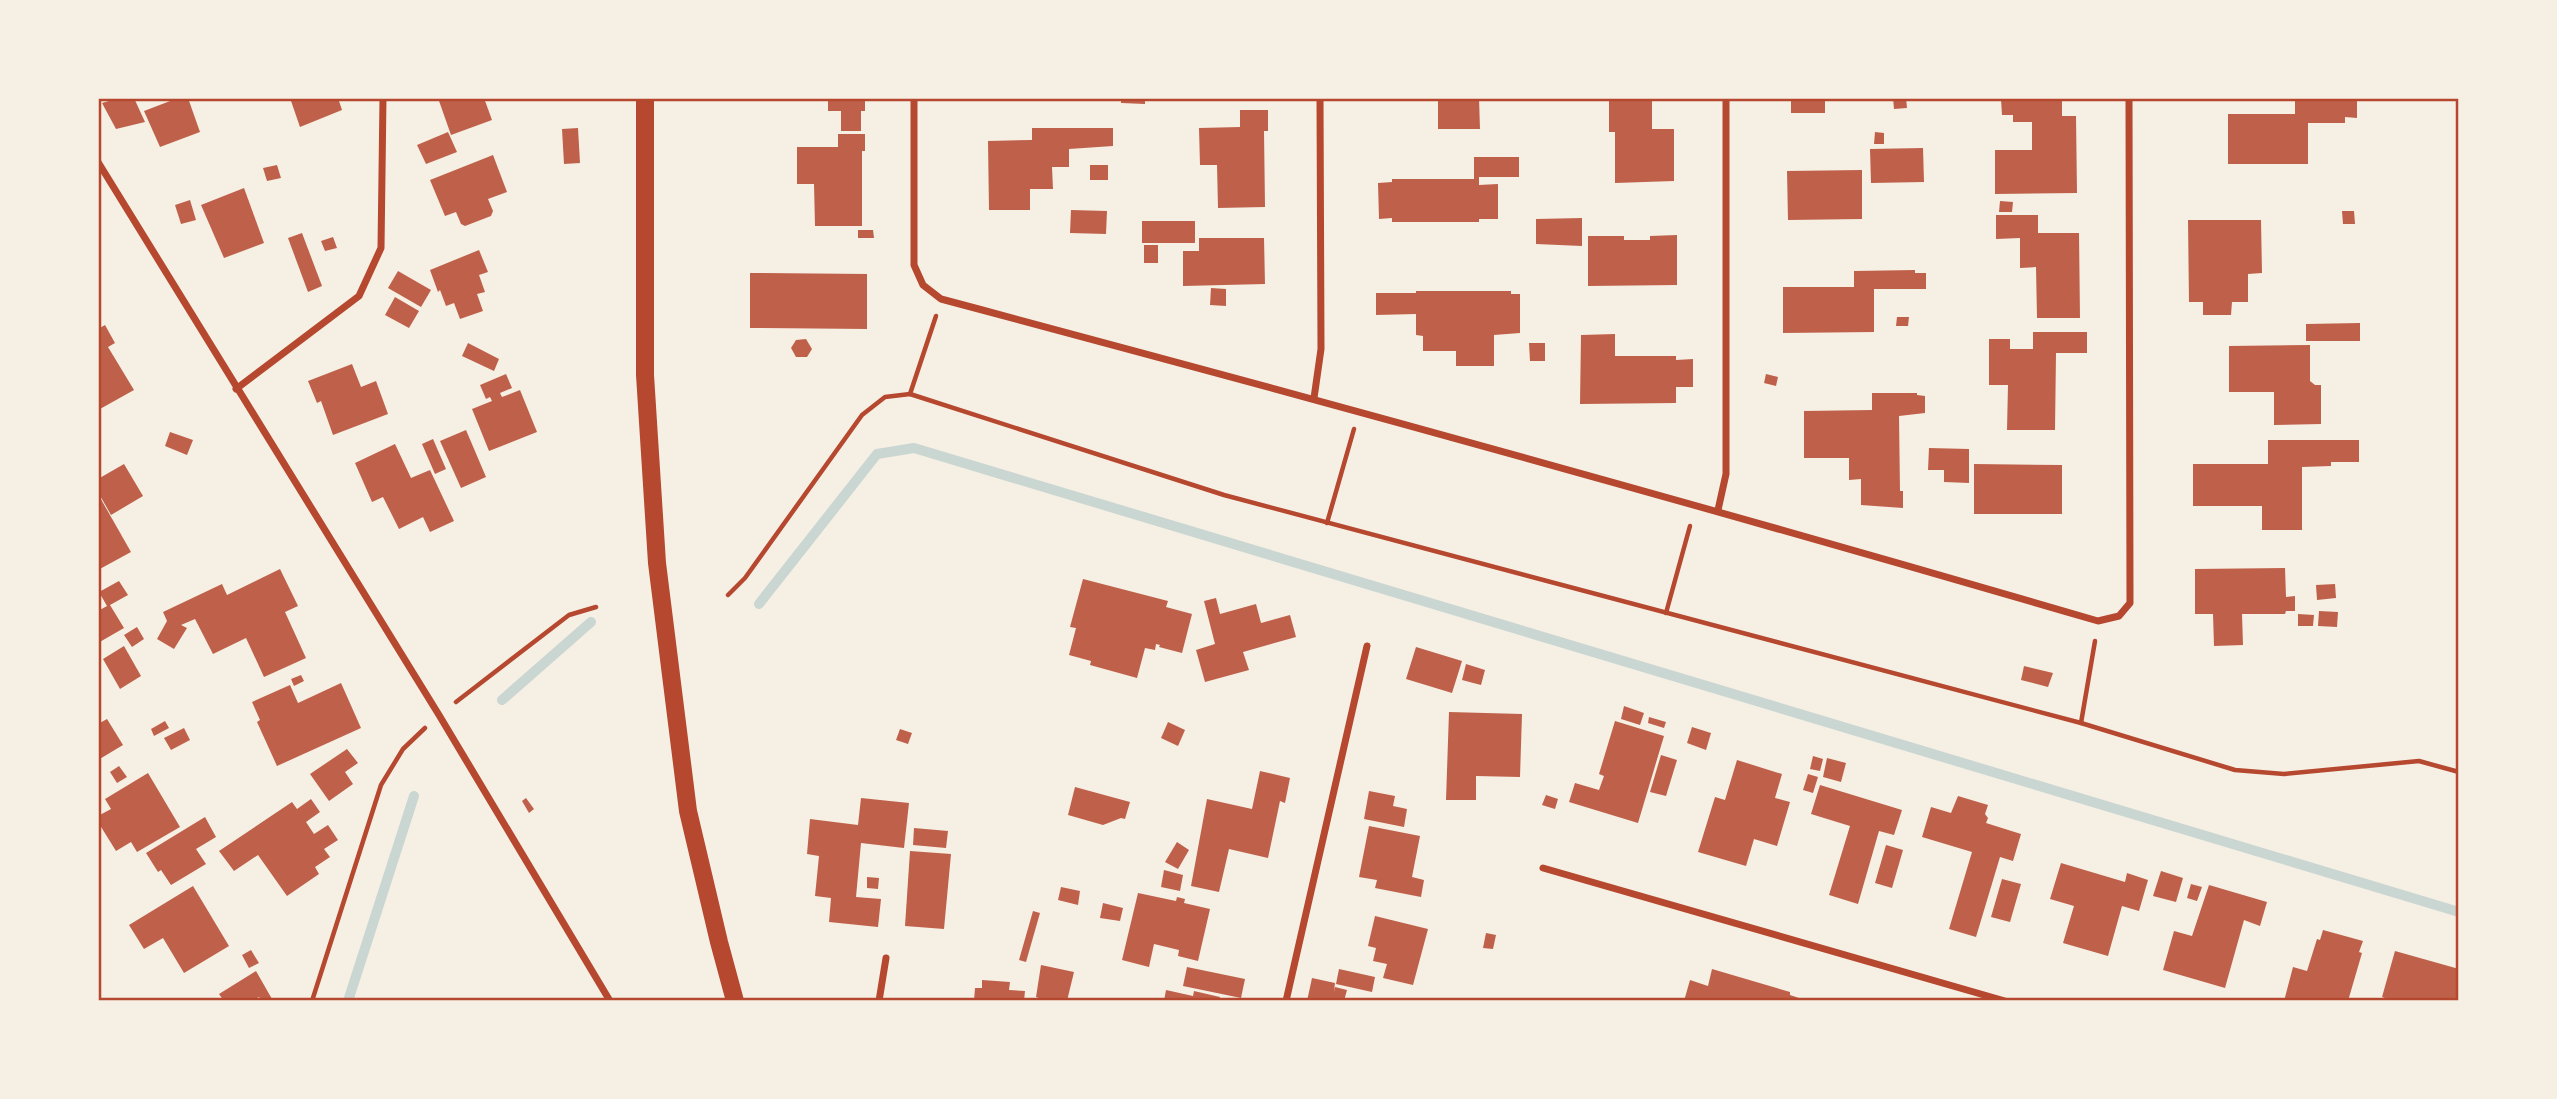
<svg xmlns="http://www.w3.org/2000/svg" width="2557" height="1099" font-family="'PT Sans Narrow',sans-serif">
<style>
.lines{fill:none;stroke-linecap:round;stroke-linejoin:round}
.stream{stroke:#c9d6d2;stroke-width:10}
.building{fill:#bf614a}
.path{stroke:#b5482f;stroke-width:4.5}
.minor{stroke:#b5482f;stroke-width:7}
.primary{stroke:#b5482f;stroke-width:18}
.neatline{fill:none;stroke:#b5482f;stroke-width:2.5}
</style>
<rect width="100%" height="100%" fill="#f6efe4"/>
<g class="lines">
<!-- stream -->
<g class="stream">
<path d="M759 604 877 454 914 448 2459 912"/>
<path d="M502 700 591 622"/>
<path d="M348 1001 414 796"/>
</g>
</g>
<!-- building -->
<g class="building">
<path d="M119 98H134L145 122 116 129 102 103Z"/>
<path d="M178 98H188L200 132 160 147 144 111Z"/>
<path d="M290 98H338L342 110 300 127Z"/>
<path d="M438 98H484L492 120 451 135Z"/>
<path d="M828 98H865V111H861V131H841V111H828Z"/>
<path d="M1121 98H1148V101H1145V104L1121 103Z"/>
<path d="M1438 98H1479L1480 129H1438Z"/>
<rect x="1791" y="98" width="34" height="15"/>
<path d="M1893 98H1906L1907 108 1894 109Z"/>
<path d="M2015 98 2062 99V116H2076L2077 193 1995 194V150H2032V122H2013V115H2002L2001 99Z"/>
<path d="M2295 98H2357V118L2345 117V123H2308V164H2228V114H2295Z"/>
<path d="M1609 101H1652V129H1674V181L1615 183V132H1609Z"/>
<path d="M1240 110H1268V131H1264L1265 207 1218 208 1217 165H1200L1199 128 1240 127Z"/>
<path d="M578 128 580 163 564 164 562 129Z"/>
<path d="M1032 128H1113V146L1069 149V167H1052L1053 189H1030V210H989L988 141 1032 140Z"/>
<path d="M448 132 457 152 426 164 417 145Z"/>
<path d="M1875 132 1884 133V144H1874Z"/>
<path d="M838 134H865V151H862V226H815L814 184H797V147H838Z"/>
<path d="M1923 148 1924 182 1871 183 1870 149Z"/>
<path d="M493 155 507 192 488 199 493 211 491 216 465 226 461 224 456 212 445 216 430 180Z"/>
<path d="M1474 157H1519V177H1479V185L1498 184V219H1479V222H1392V218L1379 219 1378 183 1392 182V179H1474Z"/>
<path d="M277 165 281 178 267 181 263 168Z"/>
<rect x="1090" y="165" width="18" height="15"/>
<path d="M1862 170V219L1788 220 1787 171Z"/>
<path d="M244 188 264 243 224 258 201 205Z"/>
<path d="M190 200 196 220 181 224 175 205Z"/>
<path d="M2000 201 2013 202 2012 212H1999Z"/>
<path d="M1071 210 1107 211 1106 234 1070 233Z"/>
<path d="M2342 211H2354L2355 224H2343Z"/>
<path d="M1996 215H2038V233H2079L2080 318H2037L2036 267 2020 268V238L1996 239Z"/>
<path d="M1582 218V246L1536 244V219Z"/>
<path d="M2188 220H2261L2262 273 2248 274V302H2232L2231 315H2203V302H2189Z"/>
<rect x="1142" y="221" width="53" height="22"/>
<path d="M858 230H873L874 238H858Z"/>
<path d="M302 233 322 286 308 292 288 238Z"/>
<path d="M1677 235V285L1588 286V236H1624V240H1650V236Z"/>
<path d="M333 237 337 248 325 251 321 241Z"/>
<path d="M1199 238H1264L1265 284 1183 286V251H1199Z"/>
<rect x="1144" y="245" width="14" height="18"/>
<path d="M479 250 488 272 479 275 485 292 477 294 483 311 460 319 454 303 446 306 440 290 438 292 430 270Z"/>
<path d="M1915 270V273H1926V289H1874V332L1783 333V287H1854V271Z"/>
<path d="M398 271 431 290 421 307 388 288Z"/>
<path d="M750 273 867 274V329L750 328Z"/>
<path d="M1211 288 1226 289V306L1210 305Z"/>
<path d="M1416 291H1511V294H1520V333L1494 335V366H1456V351H1423V336L1416 335V314L1376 315V293H1416Z"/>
<path d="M395 297 419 311 409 328 385 315Z"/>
<path d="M1897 317H1909L1908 326H1896Z"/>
<path d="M2360 323V341H2306V324Z"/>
<path d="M105 325 115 343 108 347 134 390 100 409 98 406V329Z"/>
<path d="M2033 332H2087V353H2056L2055 430H2007L2008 385H1989V339H2010V349H2033Z"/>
<path d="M1615 334V356H1676V360L1693 359V387H1676V403L1580 404 1581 335Z"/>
<path d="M806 339 812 349 807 357H796L791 348 796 340Z"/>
<path d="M468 343 499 359 494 371 462 356Z"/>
<path d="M1529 343H1545V361H1530Z"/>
<path d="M2310 345V381L2315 385H2321V424L2274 425V392H2229V346Z"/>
<path d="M352 364 361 387 376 381 388 414 333 435 321 401 317 403 308 381Z"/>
<path d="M506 374 512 388 500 393 502 397 520 390 537 432 489 451 472 409 492 401 490 397 486 399 480 385Z"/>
<path d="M1766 374 1778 377 1776 386 1764 383Z"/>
<path d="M1872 393H1917V395L1925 396V413L1899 416 1900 491H1903V508L1861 505V479L1849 480V458H1804V411L1872 410Z"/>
<path d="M466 430 486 477 461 488 440 441Z"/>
<path d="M170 432 193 440 187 455 165 446Z"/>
<path d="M433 439 446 469 435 474 422 444Z"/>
<path d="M2268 440H2359V462H2331V466L2302 467V530H2262V506H2193V464H2268Z"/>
<path d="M395 444 411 478 430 470 454 521 430 532 423 517 399 529 383 497 372 502 355 463Z"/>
<path d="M1929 448 1969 449V483L1944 482V470H1928Z"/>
<path d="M124 464 143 496 111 515 98 492V479Z"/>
<path d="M1974 464 2062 465V514H1974Z"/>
<path d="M98 494 131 552 98 570Z"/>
<path d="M2285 568 2286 597 2295 596V611H2286L2285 614H2242L2243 645 2214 646 2213 614H2195V569Z"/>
<path d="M280 569 298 606 285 612 306 658 264 677 246 638 213 654 195 619 181 625 187 628 174 649 157 639 167 621 163 612 222 584 227 595Z"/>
<path d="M1083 579 1168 601 1166 607 1192 614 1182 653 1159 647 1160 645 1156 644 1155 650 1145 648 1137 678 1090 665 1091 661 1069 655 1076 628 1070 627Z"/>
<path d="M119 581 128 595 110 605 124 628 98 643V611L107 606 99 592Z"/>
<path d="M2335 584 2336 598 2317 600 2316 585Z"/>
<path d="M1216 598 1220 614 1256 604 1261 623 1290 615 1296 637 1243 652 1249 670 1205 682 1196 650 1215 644 1204 601Z"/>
<path d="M2319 611 2338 612 2337 627 2318 626Z"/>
<path d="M2298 614 2314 615 2313 626H2298Z"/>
<path d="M137 627 144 639 132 647 124 635Z"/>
<path d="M124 646 141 676 120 689 103 659Z"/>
<path d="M1416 647 1462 661 1452 693 1406 679Z"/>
<path d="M1466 664 1485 670 1481 685 1462 680Z"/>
<path d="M2024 666 2053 673 2048 687 2021 680Z"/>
<path d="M301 675 304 681 294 686 291 679Z"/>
<path d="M341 683 361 728 277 766 257 722 260 720 252 702 290 685 298 703Z"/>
<path d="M1624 706 1644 713 1640 725 1621 719Z"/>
<path d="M1449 712 1522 714 1520 777 1476 776V800H1446Z"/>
<path d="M1649 717 1666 722 1664 728 1648 723Z"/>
<path d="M107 719 123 745 98 760V724Z"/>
<path d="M165 721 169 728 154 736 151 729Z"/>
<path d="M1615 721 1664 736 1638 823 1569 802 1575 783 1599 790 1604 776 1599 774Z"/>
<path d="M1168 722 1185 730 1178 746 1161 738Z"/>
<path d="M1692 727 1711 733 1706 750 1687 743Z"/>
<path d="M184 728 190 740 171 750 164 738Z"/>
<path d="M900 729 912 733 908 744 896 740Z"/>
<path d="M347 749 358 763 345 772 353 784 329 801 310 774Z"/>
<path d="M1661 755 1677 760 1666 796 1650 792Z"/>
<path d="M1813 756 1823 759 1820 771 1810 769Z"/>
<path d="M1827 758 1846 763 1841 782 1823 777Z"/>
<path d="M1737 760 1782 774 1775 798 1790 802 1777 846 1754 839 1746 866 1698 852 1715 797 1725 800Z"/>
<path d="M119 766 127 777 117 783 110 772Z"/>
<path d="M1260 771 1290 778 1285 803 1280 801 1268 858 1229 849 1219 892 1191 886 1207 799 1252 809Z"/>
<path d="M148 773 180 827 137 852 131 842 116 851 98 822V816L111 809 105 799Z"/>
<path d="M1808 774 1818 777 1813 793 1803 790Z"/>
<path d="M1820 785 1902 810 1894 835 1879 831 1858 904 1829 895 1850 826 1811 814Z"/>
<path d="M1075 787 1130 802 1125 819 1121 818 1103 825 1068 815Z"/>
<path d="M1369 791 1395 796 1393 806 1407 809 1404 827 1364 819Z"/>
<path d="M1546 795 1558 799 1555 809 1542 805Z"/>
<path d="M1958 796 1988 805 1985 814 1988 818 1986 823 2021 834 2013 861 2000 857 1976 937 1949 929 1972 852 1922 837 1931 807 1951 813Z"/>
<path d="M526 798 534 809 529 813 522 801Z"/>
<path d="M861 798 909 803 904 848 861 843 856 897 881 899 878 927 829 922 831 898 815 896 819 856 807 854 810 819 858 825Z"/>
<path d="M311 799 320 812 306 822 314 834 328 825 338 840 324 849 330 857 315 867 319 874 287 896 258 855 234 871 219 851 292 802 297 809Z"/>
<path d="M205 817 216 837 196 849 206 864 171 885 161 870 158 872 146 853Z"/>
<path d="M1369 826 1420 836 1412 877 1424 880 1421 897 1375 888 1377 880 1359 877Z"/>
<path d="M914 828 948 831 946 848 913 845Z"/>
<path d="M1177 842 1189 850 1178 869 1165 862Z"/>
<path d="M1886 845 1903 850 1892 888 1875 883Z"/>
<path d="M910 851 951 854 944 929 905 926Z"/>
<path d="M2061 863 2125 882 2127 873 2148 880 2139 911 2122 906 2108 956 2063 943 2074 906 2050 899Z"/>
<path d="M1164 870 1183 875 1180 891 1161 887Z"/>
<path d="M2161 871 2183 878 2176 902 2153 896Z"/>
<path d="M867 877 879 878 878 889 867 888Z"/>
<path d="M2002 879 2021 884 2010 922 1991 917Z"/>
<path d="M2191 884 2202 887 2197 901 2187 898Z"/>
<path d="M2209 885 2267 902 2260 926 2244 920 2225 988 2163 970 2174 931 2192 936Z"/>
<path d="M193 886 229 946 184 973 163 938 144 949 129 925Z"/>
<path d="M1061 887 1080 891 1078 905 1058 900Z"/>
<path d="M1138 893 1176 901 1177 897 1185 899 1184 903 1210 909 1198 961 1178 956 1179 950 1154 944 1149 967 1122 960Z"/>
<path d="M1103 903 1123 908 1120 921 1100 918Z"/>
<path d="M1033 911 1040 913 1026 962 1019 960Z"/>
<path d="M1375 916 1428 929 1413 985 1383 978 1387 964 1373 961 1376 948 1368 946Z"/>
<path d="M2323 930 2363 941 2359 952 2362 953 2348 1001H2284L2293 967 2307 971 2317 939 2320 940Z"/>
<path d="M1486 933 1496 935 1493 949 1483 948Z"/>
<path d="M251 950 259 963 249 968 242 955Z"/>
<path d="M2395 951 2459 969 2457 1001H2394L2382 997Z"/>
<path d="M1041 965 1074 972 1067 1001H1046L1036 997Z"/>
<path d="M1187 967 1245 979 1241 998 1183 986Z"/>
<path d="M1339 969 1375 977 1372 992 1336 984Z"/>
<path d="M1712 969 1790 992V995L1808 1001H1684L1690 980 1708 986Z"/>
<path d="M256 971 272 999 262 1001 259 997 252 1001H224L219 994Z"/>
<path d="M1312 978 1335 983 1334 992 1335 987 1347 990 1344 1001H1307Z"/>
<path d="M982 980 1010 982 1009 990 1025 991 1024 1001H974L975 988H982Z"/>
<path d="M1166 990 1193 996 1194 991 1220 997 1219 1001H1164Z"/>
</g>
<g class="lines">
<!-- path -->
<g class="path">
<path d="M910 394 936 316"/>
<path d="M1327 523 1354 429"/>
<path d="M728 595 745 578 862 415 885 397 910 394 1224 495 2081 723 2235 770 2284 774 2419 761 2459 772"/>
<path d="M1666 613 1690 526"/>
<path d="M456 702 569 615 596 607"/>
<path d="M2081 723 2095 641"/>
<path d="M312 1001 381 785 403 749 425 728"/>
</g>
<!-- minor -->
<g class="minor">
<path d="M914 98V265L923 285 941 299C1328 402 1714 509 2098 621L2119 616 2130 603 2129 98"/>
<path d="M98 162 439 715 610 1001"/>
<path d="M236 389 359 296 381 248 383 98"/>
<path d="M1314 398 1321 349 1320 98"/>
<path d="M1718 510 1726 474V98"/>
<path d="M1543 868 2005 1001"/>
<path d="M879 1001 886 958"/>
<path d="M1286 1001 1367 646"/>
</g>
<!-- primary -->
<path class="primary" d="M645 98V375L657 563 688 811 719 942 735 1001"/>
</g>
<!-- border -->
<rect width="2557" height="1099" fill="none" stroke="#f6efe4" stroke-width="200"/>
<rect x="100" y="100" width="2357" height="899" class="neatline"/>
</svg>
